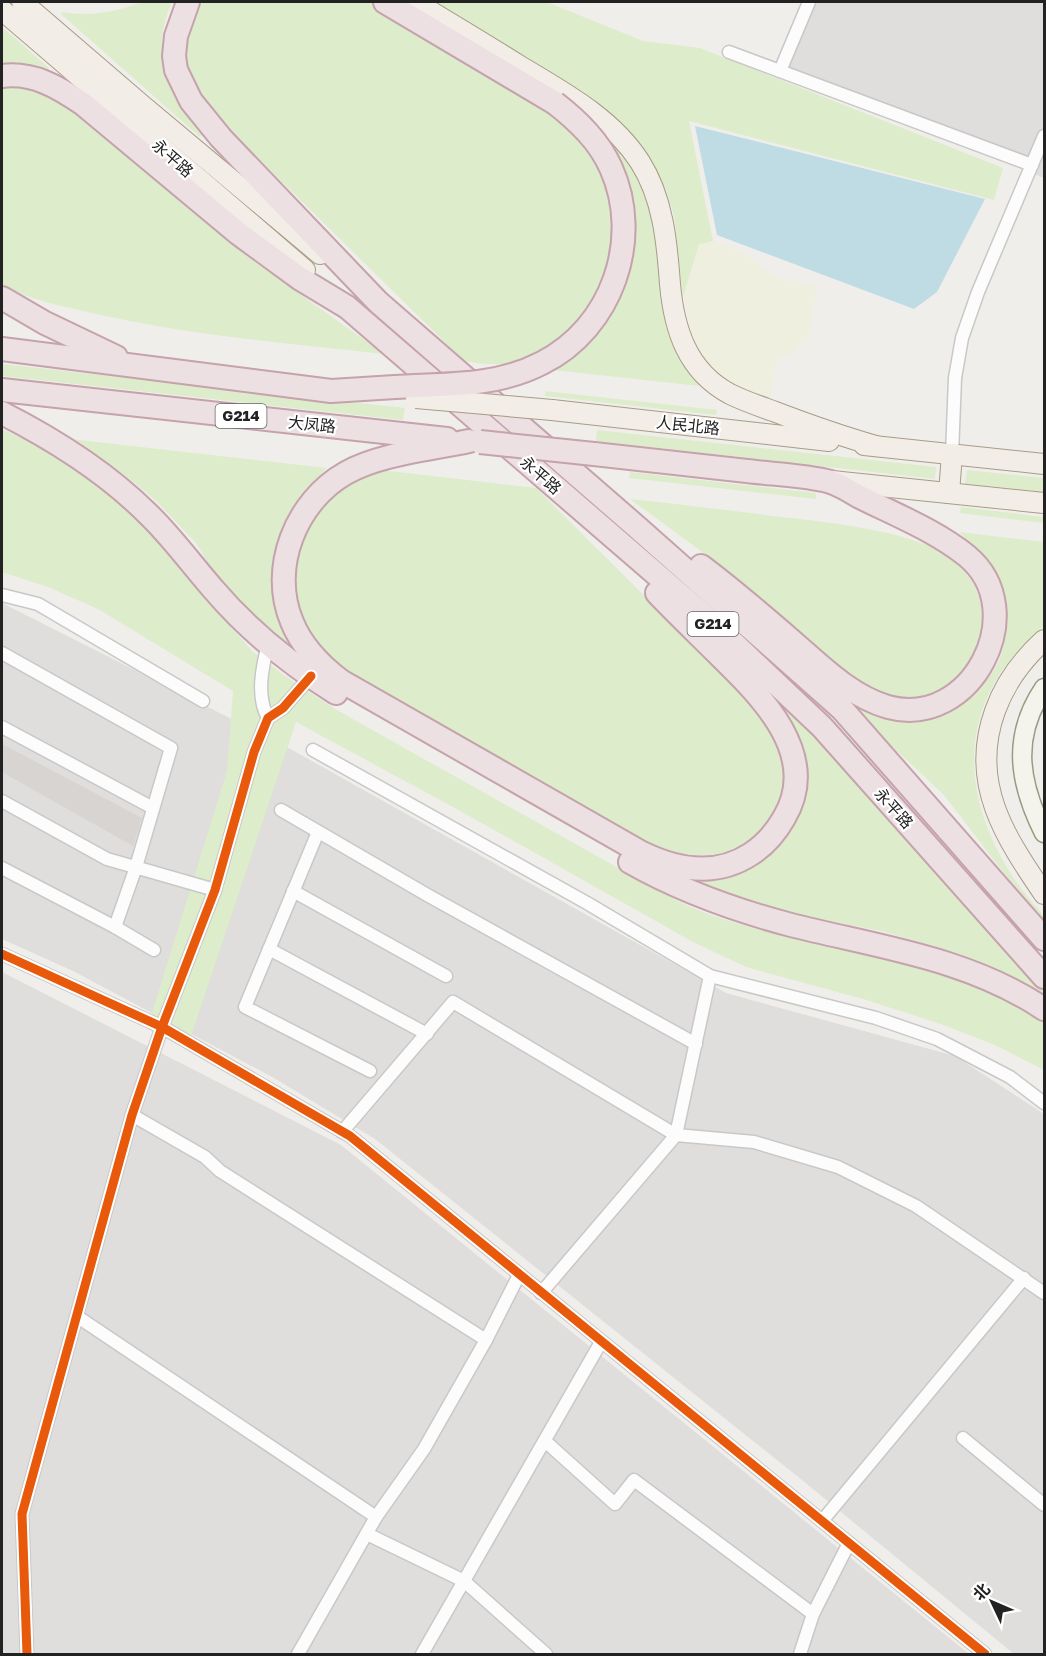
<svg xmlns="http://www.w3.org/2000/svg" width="1046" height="1656" font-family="'Golos Text','Noto Sans SC',sans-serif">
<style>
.residential{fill:#dfdedc}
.farmland{fill:#efefdf}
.grass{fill:#ddeccb}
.water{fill:#bfdbe3}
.building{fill:#d7d4d2}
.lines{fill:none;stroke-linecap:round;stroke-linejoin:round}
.street-casing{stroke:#c9c8c7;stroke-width:15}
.secondary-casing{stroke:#999a82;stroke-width:21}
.primary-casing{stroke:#a79c86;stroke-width:22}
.highway-casing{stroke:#c5a2ac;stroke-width:26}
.street{stroke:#fdfcfc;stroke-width:12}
.secondary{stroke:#f4f4ed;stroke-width:18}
.primary{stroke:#f3ede7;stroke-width:20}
.highway{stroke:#ece0e2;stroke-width:22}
.primary-bridge-casing{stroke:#a79c86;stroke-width:22;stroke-linecap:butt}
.highway-bridge-casing{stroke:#c5a2ac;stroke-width:26;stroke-linecap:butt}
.primary-bridge{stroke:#f3ede7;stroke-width:20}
.highway-bridge{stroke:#ece0e2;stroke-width:22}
.cycleway-casing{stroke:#fff;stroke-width:13}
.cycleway{stroke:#e8590c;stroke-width:9}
.labels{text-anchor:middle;stroke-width:4.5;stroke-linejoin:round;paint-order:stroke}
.shield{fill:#fff;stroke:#646464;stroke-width:1.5}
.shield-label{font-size:15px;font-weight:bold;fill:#222}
.street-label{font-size:16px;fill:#222;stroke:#fff}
</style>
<rect width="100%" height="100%" fill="#f0eeeb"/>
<!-- residential -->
<g class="residential">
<path d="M812 2H1044V178L784 74Z"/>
<path d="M2 603 285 746 726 993 955 1056 1044 1114V1654H1014L802 1480 375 1139 274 1078 73 971 2 939Z"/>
<path d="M2 972 341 1145 969 1654H2Z"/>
</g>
<!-- farmland -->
<path class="farmland" d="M713 241 742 252 776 278 817 286 808 338 792 353 778 357 771 397 742 391 724 380 710 367 693 339 683 297 699 243Z"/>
<!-- grass -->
<g class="grass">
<path d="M142 2H172C149 52 169 94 202 135L200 137 61 14 62 12C91 17 116 12 142 2Z"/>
<path d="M198 2H370L533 99 562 123 577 139 601 173 609 190 616 222 612 266 588 314 546 353 509 364H484L464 361 229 130C188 82 174 65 198 2Z"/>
<path d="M437 2H547L643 41 700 48 1003 168 994 200 689 121 713 241 699 244 683 297 674 215 665 187 649 159 516 54Z"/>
<path d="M2 27 49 68 47 70 36 67H2Z"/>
<path d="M17 87 45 93 85 115 248 257 384 354C285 343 185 335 88 312 58 305 28 300 2 284V89Z"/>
<path d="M609 138C642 176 656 218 660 267 662 293 662 320 672 344 679 360 690 373 700 386L552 370 573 356 591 339 619 295 606 140Z"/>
<path d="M2 364 405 408 403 420 2 376Z"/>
<path d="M545 391 717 410 716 415 545 396Z"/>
<path d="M2 429 41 447 88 475 164 540 225 620 253 652 285 676 335 709 654 888C675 900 697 911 720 918 827 954 950 955 1044 1022V1070L995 1045 938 1023 863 999 746 967 693 942 464 813 296 722 187 1048 147 1029 227 771 233 691 98 609 48 587 2 572Z"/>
<path d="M597 430 936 467 935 479 596 441Z"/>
<path d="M70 439 327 468 307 489 291 513 282 535 289 641 284 644 266 633 218 580 196 543 156 501 129 478Z"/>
<path d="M381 470 536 488 757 708C771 727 783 745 786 769 791 809 750 853 711 855 688 856 666 851 645 842L361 686 326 658 298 616 293 569 302 538 319 509 345 486Z"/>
<path d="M967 470 1044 478V492L965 484Z"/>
<path d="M630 472 816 493V499L629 478Z"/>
<path d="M630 499C678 504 726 510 774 516 821 522 910 529 949 557 1023 610 961 724 880 692 852 681 829 660 806 641 779 617 752 592 724 569 694 545 661 522 630 499Z"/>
<path d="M961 507 1044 517V523L960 513Z"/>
<path d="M959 532 1044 542V626C958 696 955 790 1015 880 1024 893 1035 905 1044 916V921L1003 872 944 795 846 703 848 701 968 697C977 689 987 681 994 670 1015 636 1007 591 985 560 977 550 968 541 959 532Z"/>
<path d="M785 706 1044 988V1001L989 968 938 947 881 931 769 909 703 889V881C745 877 789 853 800 809 803 798 800 784 800 772 799 744 800 736 782 713Z"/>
</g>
<!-- water -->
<path class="water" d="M695 126 985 199 937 292 914 309 717 235Z"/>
<!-- building -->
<path class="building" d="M2 744 142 818 133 846 2 772Z"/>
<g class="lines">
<defs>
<g id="street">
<path d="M729 52 1032 165"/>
<path d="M780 71 809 2"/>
<path d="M952 454 955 378 962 338 978 292 1044 136"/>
<path d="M2 595 38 604 203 701"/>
<path d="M2 653 171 748 136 867 115 927"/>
<path d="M268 718C256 696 262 668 268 644"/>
<path d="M2 727 153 808"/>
<path d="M313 750 587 903 710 976 876 1018 937 1039 1010 1077 1044 1103"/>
<path d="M2 801 107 859 215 890"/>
<path d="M281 810 429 896 696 1044"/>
<path d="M318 832 245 1007 370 1071"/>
<path d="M2 868 115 927 154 950"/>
<path d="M293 891 446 976"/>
<path d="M269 949 427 1034"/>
<path d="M2 954 162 1027 350 1136 985 1654"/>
<path d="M132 1115 205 1157 220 1171 486 1340"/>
<path d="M342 1132 453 1002 676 1135 754 1142 838 1167 916 1206 1044 1293"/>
<path d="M541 1293 676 1135 710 976"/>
<path d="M78 1317 376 1517"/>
<path d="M963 1438 1044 1505"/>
<path d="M545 1441 615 1504 634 1480 813 1614"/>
<path d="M822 1521 1024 1278"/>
<path d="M367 1534 464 1581 546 1654"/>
<path d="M27 1654 22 1514 132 1115 162 1027 215 890 254 752 268 718 283 708 311 676"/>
<path d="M298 1654 376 1517 424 1449 486 1340 519 1275"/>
<path d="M422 1654 601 1342"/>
<path d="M800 1654 813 1614 849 1543"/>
</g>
<path id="secondary" d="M1044 688C1011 737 1019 783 1044 833"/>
<g id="primary">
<path d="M22 2 142 105 320 254"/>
<path d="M415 2C450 23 485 44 520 66 563 92 612 118 640 162 663 198 667 242 670 284 674 329 687 371 730 394 744 401 759 406 773 411 807 424 841 436 876 446"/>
<path d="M2 10 305 270"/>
<path d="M552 410 829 441"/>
<path d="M864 445 1044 464"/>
<path d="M832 481 1044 503"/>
<path d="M949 493 952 454"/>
<path d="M1044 640C1023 659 1005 683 995 711 969 783 1005 837 1044 894"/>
</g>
<g id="highway">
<path d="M188 2 176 36 174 56 176 70 191 101 221 138 378 302 638 528 842 709 1044 939"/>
<path d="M385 2 555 103"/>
<path d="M2 76C33 72 58 87 83 104L239 234 299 278 347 307 708 619 822 727 1044 977"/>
<path d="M2 298 45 323 116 357"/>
<path d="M2 349 331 391 395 387"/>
<path d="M2 390 447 439"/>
<path d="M2 413C55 440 106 472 148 514 172 537 192 565 214 590 249 631 290 664 336 693"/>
<path d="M469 441C432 449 379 454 346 473 296 501 269 568 292 622 302 647 320 665 341 681L642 853C677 870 716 877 751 854 765 845 776 832 784 818 822 755 760 695 718 654 698 634 677 614 657 593"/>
<path d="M594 454C645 460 696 465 747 471 772 474 798 475 823 480 836 482 849 491 860 497 896 515 936 531 967 556 1033 611 971 730 888 707 850 696 821 666 792 641 762 615 733 590 701 566"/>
<path d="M630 862C681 891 734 910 791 925 878 947 968 958 1044 1009"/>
</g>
</defs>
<!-- street casing -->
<use href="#street" class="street-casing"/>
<!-- secondary casing -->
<use href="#secondary" class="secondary-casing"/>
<!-- primary casing -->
<use href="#primary" class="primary-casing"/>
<!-- highway casing -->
<use href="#highway" class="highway-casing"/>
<!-- street -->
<use href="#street" class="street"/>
<!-- secondary -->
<use href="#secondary" class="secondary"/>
<!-- primary -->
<use href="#primary" class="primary"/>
<!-- highway -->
<use href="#highway" class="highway"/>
<defs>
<path id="primary-bridge" d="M416 398 552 410"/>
<g id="highway-bridge">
<path d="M395 387C445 384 496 387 542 363 612 328 643 239 611 168 599 141 578 121 555 103"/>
<path d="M480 442 594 454"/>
</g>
</defs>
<!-- primary-bridge casing -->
<use href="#primary-bridge" class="primary-bridge-casing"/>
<!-- highway-bridge casing -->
<use href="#highway-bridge" class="highway-bridge-casing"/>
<!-- primary-bridge -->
<use href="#primary-bridge" class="primary-bridge"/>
<!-- highway-bridge -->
<use href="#highway-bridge" class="highway-bridge"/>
<defs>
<g id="cycleway">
<path d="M2 954 162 1027 350 1136 985 1654"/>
<path d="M27 1654 22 1514 132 1115 162 1027 215 890 254 752 268 718 283 708 311 676"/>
</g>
</defs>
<!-- cycleway casing -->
<use href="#cycleway" class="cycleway-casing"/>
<!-- cycleway -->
<use href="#cycleway" class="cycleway"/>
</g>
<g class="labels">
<!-- shield labels -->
<g class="shield">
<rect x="215.5" y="404" width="51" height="24" rx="4.5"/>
<rect x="687.5" y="612" width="51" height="24" rx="4.5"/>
</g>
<g class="shield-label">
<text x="241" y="421">G214</text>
<text x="713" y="629">G214</text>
</g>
<!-- street labels -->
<g class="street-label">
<text transform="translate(173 158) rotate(41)" y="6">永平路</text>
<text transform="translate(312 424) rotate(6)" y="6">大凤路</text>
<text transform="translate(688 425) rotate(6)" y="6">人民北路</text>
<text transform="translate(541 475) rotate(41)" y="6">永平路</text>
<text transform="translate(894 808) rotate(48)" y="6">永平路</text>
</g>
</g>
<!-- border -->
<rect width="1046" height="1656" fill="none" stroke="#222222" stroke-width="6"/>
<!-- north arrow -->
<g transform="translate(992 1602) rotate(314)" stroke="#ffffff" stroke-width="4.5" paint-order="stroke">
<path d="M0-4.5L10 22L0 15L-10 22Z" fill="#222222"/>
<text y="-9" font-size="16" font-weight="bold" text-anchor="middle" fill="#222222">北</text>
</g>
</svg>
